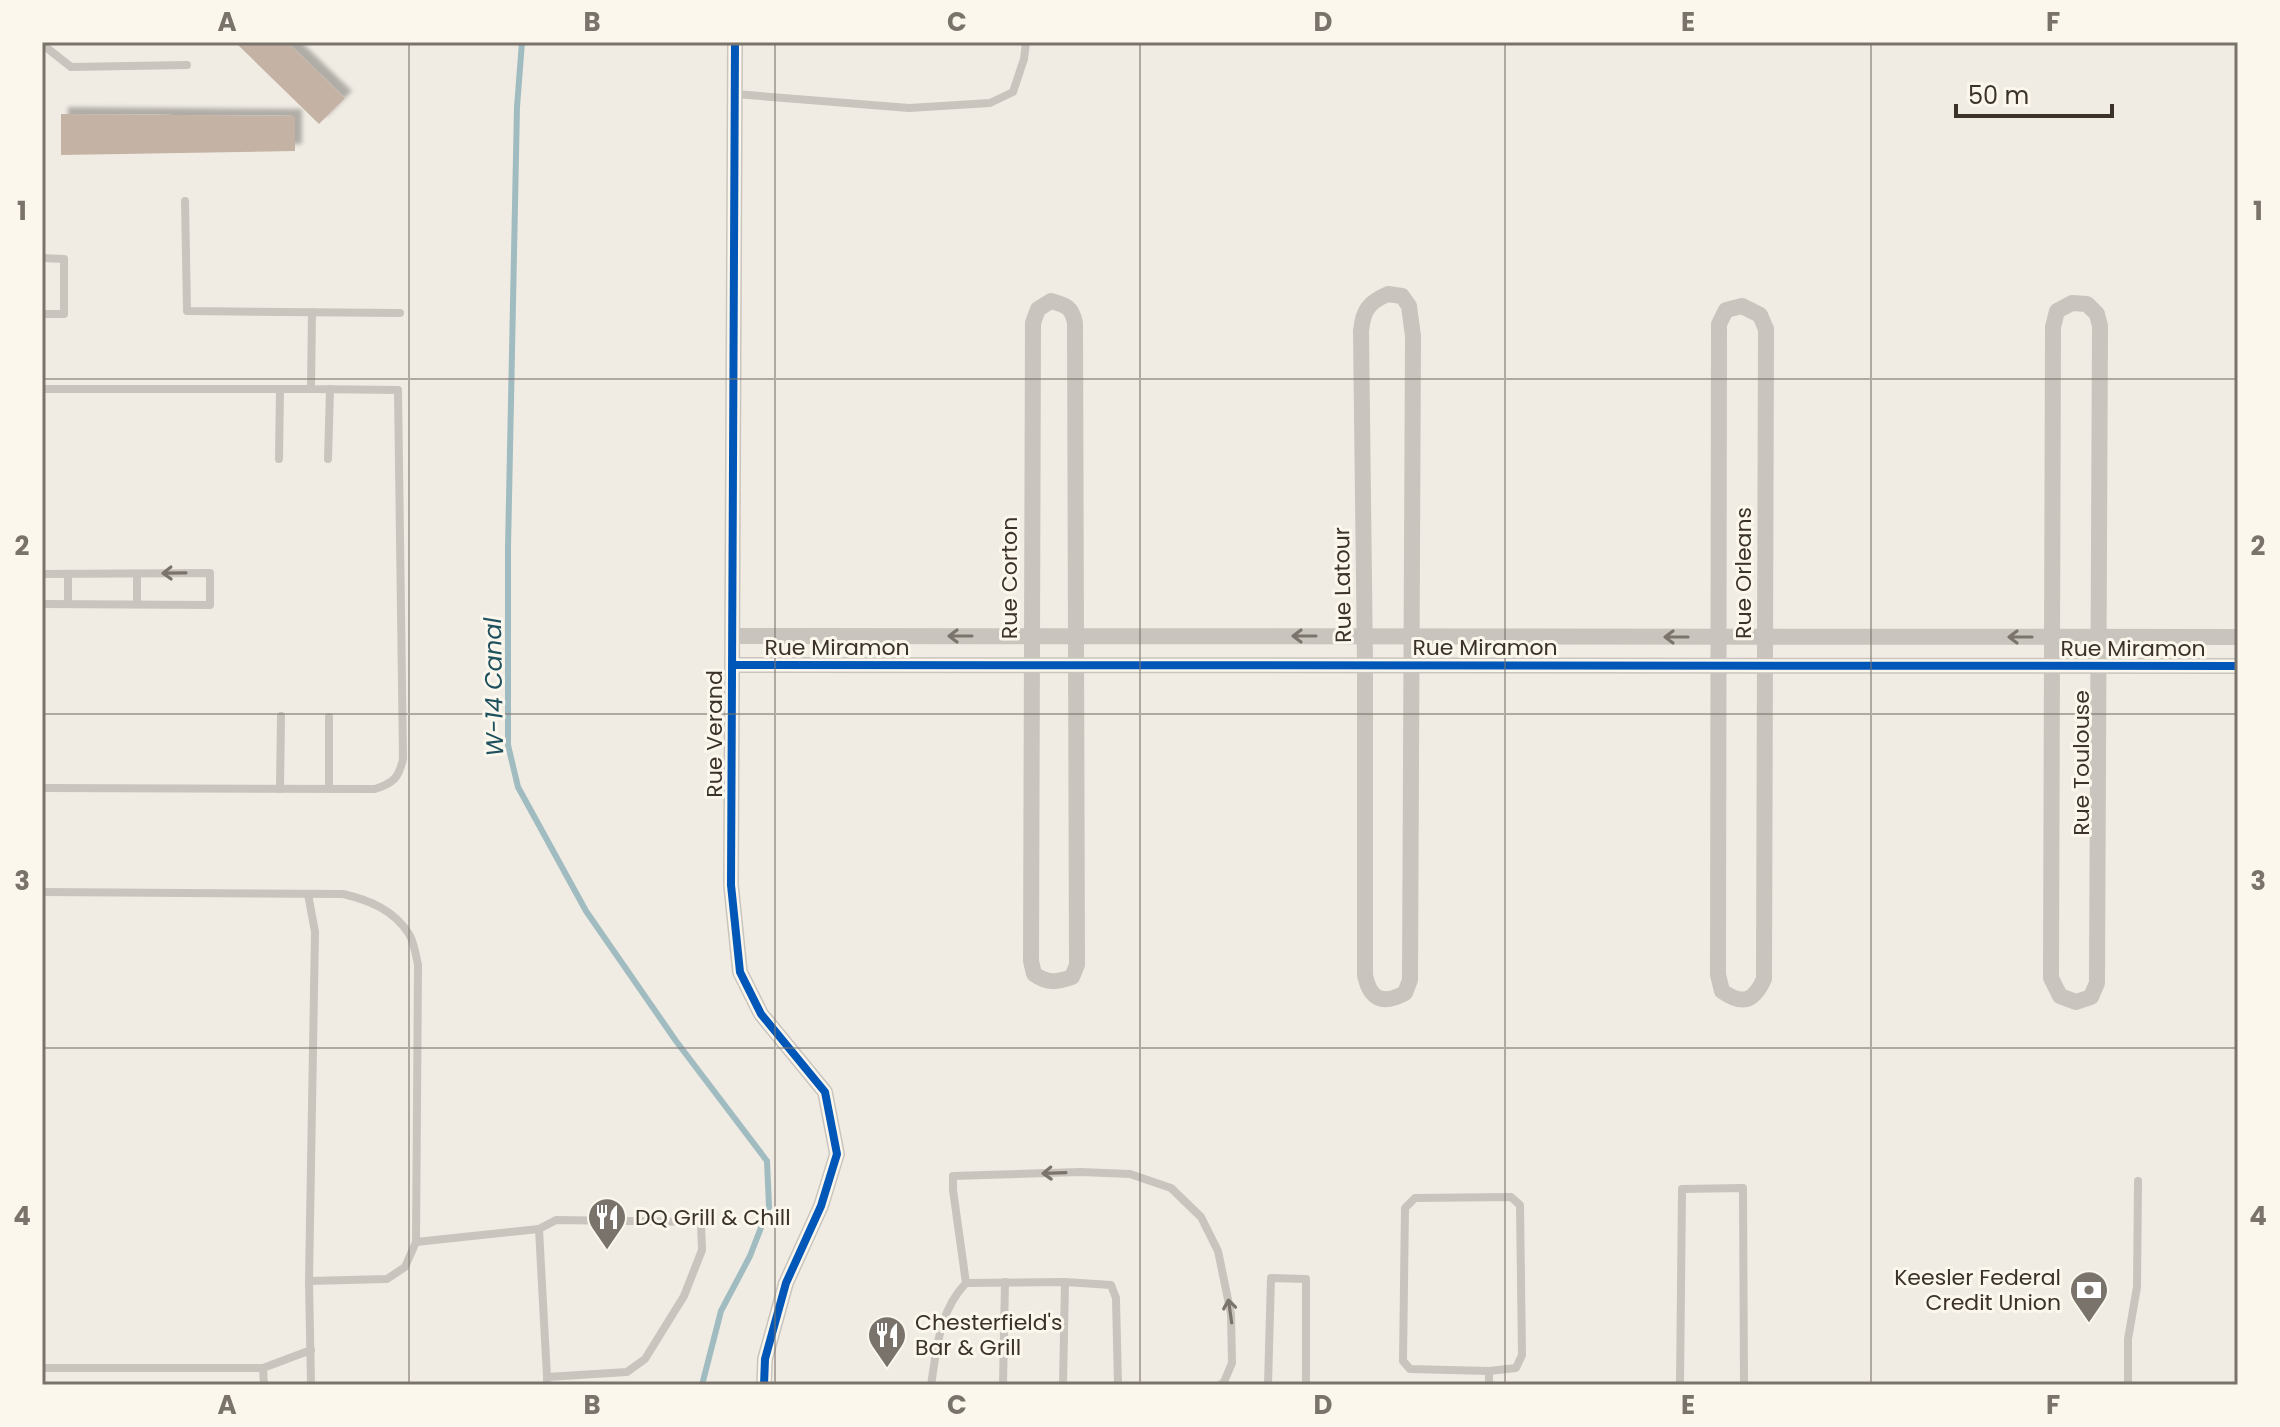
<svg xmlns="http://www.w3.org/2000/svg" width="2280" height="1427" font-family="Poppins,sans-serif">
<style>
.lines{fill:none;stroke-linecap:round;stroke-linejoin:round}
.stream{stroke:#a0bcc1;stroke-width:6}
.building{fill:#c4b3a5;filter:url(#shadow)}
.lane{stroke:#c9c4bd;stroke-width:8}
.street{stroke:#c9c4bd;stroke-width:16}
.cycleway-casing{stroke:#fbf7ed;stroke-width:13}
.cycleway{stroke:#0057b8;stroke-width:8}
.oneway{stroke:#7b746c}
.grid{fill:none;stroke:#7a736b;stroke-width:2;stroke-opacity:0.55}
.labels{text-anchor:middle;stroke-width:6;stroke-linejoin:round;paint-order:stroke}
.street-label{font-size:22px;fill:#3b322a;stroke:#fbf7ed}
.poi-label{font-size:22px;fill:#3b322a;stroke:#fbf7ed;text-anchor:start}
.water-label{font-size:24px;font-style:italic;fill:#1e505e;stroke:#fbf7ed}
.neatline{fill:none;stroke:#7a736b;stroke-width:3}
.grid-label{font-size:26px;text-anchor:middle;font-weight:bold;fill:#7a736b}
</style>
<defs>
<filter id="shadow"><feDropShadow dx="7" dy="-7" stdDeviation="2" flood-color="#0004"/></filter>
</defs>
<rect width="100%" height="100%" fill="#f0ece4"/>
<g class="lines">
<!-- stream -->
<path class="stream" d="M522 42 517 107 508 548V745L518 787 586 911 676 1041 767 1161 769 1207 750 1256 721 1311 702 1385"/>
</g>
<!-- building -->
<g class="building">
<path d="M235 42H287L345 98 319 124Z"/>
<path d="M61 114 295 116V151L61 155Z"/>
</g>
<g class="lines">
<!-- lane -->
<g class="lane">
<path d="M47 48 71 67 187 65"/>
<path d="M735 94 909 108 990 103 1013 92 1024 59 1026 42"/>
<path d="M185 201 187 311 400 313"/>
<path d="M42 258 64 259V314H42"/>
<path d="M42 389H311"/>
<path d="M279 459 280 389"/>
<path d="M328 459 330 389"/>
<path d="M42 574 210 573V605L42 604"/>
<path d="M68 574V604"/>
<path d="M137 574V604"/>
<path d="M329 717V789"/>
<path d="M42 788 375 789C394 783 399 777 403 759L398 390 311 389 312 312"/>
<path d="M280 789 281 716"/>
<path d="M42 892 343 894C369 900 394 910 409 934 414 942 416 955 418 965L416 1242 405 1267 387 1279 309 1281"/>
<path d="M308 894 315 932 309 1281 311 1385"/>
<path d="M1511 1197 1520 1205 1522 1355 1516 1368 1489 1371 1410 1369 1403 1361 1405 1208 1415 1198Z"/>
<path d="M416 1242 539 1229"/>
<path d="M966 1283 953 1190V1176L1080 1172 1130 1174 1171 1188 1201 1217 1218 1251 1231 1314 1232 1363 1224 1382 1220 1385"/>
<path d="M42 1368H263L311 1350"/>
<path d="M263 1368 264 1385"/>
<path d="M1489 1371V1385"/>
<path d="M547 1377 627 1372 645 1359 684 1296 702 1250 701 1222 556 1220 539 1229 547 1377V1385"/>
<path d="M931 1385C937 1348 939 1311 966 1283L1065 1282 1111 1285 1116 1298 1118 1385"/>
<path d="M1003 1385 1005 1282"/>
<path d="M1063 1385 1065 1282"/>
<path d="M1268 1385 1271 1278 1306 1279V1385"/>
<path d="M1680 1385 1682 1189 1743 1188 1744 1385"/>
<path d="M2128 1385V1339L2137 1287 2138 1181"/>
</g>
<!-- street -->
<g class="street">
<path d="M735 42 731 885 740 972 761 1014 825 1092 837 1154 821 1206 786 1283 765 1359 764 1385"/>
<path d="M1388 294 1402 296 1409 306 1413 336 1410 980 1405 993C1383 1005 1370 1000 1365 975V665L1361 331C1363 310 1369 302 1388 294Z"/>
<path d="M1051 301C1066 305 1072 307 1075 323L1077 965 1072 977C1057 982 1048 984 1034 974L1031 961 1033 323 1038 309Z"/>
<path d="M2072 303 2087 304 2097 314 2100 326 2097 983 2091 997 2076 1002 2060 996 2051 978 2053 327 2057 311Z"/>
<path d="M1742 306 1760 315 1766 329 1764 979C1754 1001 1743 1006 1722 991L1718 975 1719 324 1726 310Z"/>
<path d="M733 636 2238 637"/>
<path d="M733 665 2238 666"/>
</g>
<defs>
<g id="cycleway">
<path d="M735 42 731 885 740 972 761 1014 825 1092 837 1154 821 1206 786 1283 765 1359 764 1385"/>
<path d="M733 665 2238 666"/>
</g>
</defs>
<!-- cycleway casing -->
<use href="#cycleway" class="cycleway-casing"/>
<!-- cycleway -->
<use href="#cycleway" class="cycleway"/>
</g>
<!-- one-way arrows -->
<defs><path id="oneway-shaft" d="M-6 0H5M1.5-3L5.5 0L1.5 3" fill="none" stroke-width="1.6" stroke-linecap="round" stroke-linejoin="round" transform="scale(2)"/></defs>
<g class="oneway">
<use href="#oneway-shaft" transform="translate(174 573) rotate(179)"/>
<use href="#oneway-shaft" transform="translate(960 636) rotate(180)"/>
<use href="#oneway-shaft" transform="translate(1304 636) rotate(-180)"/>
<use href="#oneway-shaft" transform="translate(1676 637) rotate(-180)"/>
<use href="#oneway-shaft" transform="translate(2020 637) rotate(180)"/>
<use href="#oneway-shaft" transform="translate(1054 1173) rotate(178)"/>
<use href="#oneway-shaft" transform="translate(1230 1311) rotate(-98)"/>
</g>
<!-- grid -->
<path class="grid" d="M409 42V1385M775 42V1385M1140 42V1385M1505 42V1385M1871 42V1385M42 379H2238M42 714H2238M42 1048H2238"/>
<!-- icons -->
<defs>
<symbol id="restaurant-pin" viewBox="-11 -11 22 30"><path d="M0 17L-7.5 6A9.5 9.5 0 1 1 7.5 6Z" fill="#7a736b" stroke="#fbf7ed"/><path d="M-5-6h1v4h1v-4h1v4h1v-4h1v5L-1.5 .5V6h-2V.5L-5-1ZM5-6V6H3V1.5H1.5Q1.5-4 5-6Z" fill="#fff"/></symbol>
<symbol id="bank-pin" viewBox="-11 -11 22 30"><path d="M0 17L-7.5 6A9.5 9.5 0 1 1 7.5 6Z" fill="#7a736b" stroke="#fbf7ed"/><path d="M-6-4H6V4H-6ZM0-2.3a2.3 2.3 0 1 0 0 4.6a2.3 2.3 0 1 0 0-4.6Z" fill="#fff"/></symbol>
</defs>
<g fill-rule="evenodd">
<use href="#restaurant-pin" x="585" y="1195" width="44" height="60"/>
<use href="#bank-pin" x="2067" y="1268" width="44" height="60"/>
<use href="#restaurant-pin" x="865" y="1313" width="44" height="60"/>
</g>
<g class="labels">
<!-- street labels -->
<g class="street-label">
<text transform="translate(1743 573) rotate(-90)" y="8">Rue Orleans</text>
<text transform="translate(1009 578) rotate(-90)" y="8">Rue Corton</text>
<text transform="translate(1342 585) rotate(-91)" y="8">Rue Latour</text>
<text x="837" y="655">Rue Miramon</text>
<text x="1485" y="655">Rue Miramon</text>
<text x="2133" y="656">Rue Miramon</text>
<text transform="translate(714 734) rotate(-90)" y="8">Rue Verand</text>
<text transform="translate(2081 763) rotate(-90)" y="8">Rue Toulouse</text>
</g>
<!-- poi labels -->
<g class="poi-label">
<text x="635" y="1225">DQ Grill &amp; Chill</text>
<text x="2061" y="1285" text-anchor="end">Keesler Federal<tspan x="2061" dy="25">Credit Union</tspan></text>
<text x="915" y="1330">Chesterfield's<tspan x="915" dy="25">Bar &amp; Grill</tspan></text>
</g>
<!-- water labels -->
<g class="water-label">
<text transform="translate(494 687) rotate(-91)" y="8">W-14 Canal</text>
</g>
</g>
<!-- border -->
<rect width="2280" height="1427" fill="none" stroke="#fbf7ed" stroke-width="88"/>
<!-- scale -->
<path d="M1956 104v12h156v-12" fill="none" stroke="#3b322a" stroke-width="4"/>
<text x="1968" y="104" font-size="24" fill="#3b322a" stroke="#fbf7ed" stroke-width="6" paint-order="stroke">50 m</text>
<rect x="44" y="44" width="2192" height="1339" class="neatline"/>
<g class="grid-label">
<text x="227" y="31">A</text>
<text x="592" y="31">B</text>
<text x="957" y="31">C</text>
<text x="1323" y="31">D</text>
<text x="1688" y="31">E</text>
<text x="2053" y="31">F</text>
<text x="22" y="220">1</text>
<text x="2258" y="220">1</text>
<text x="22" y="555">2</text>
<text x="2258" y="555">2</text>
<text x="22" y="890">3</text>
<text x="2258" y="890">3</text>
<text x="22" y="1225">4</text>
<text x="2258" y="1225">4</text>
<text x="227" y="1414">A</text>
<text x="592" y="1414">B</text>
<text x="957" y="1414">C</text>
<text x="1323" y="1414">D</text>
<text x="1688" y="1414">E</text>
<text x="2053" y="1414">F</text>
</g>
</svg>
